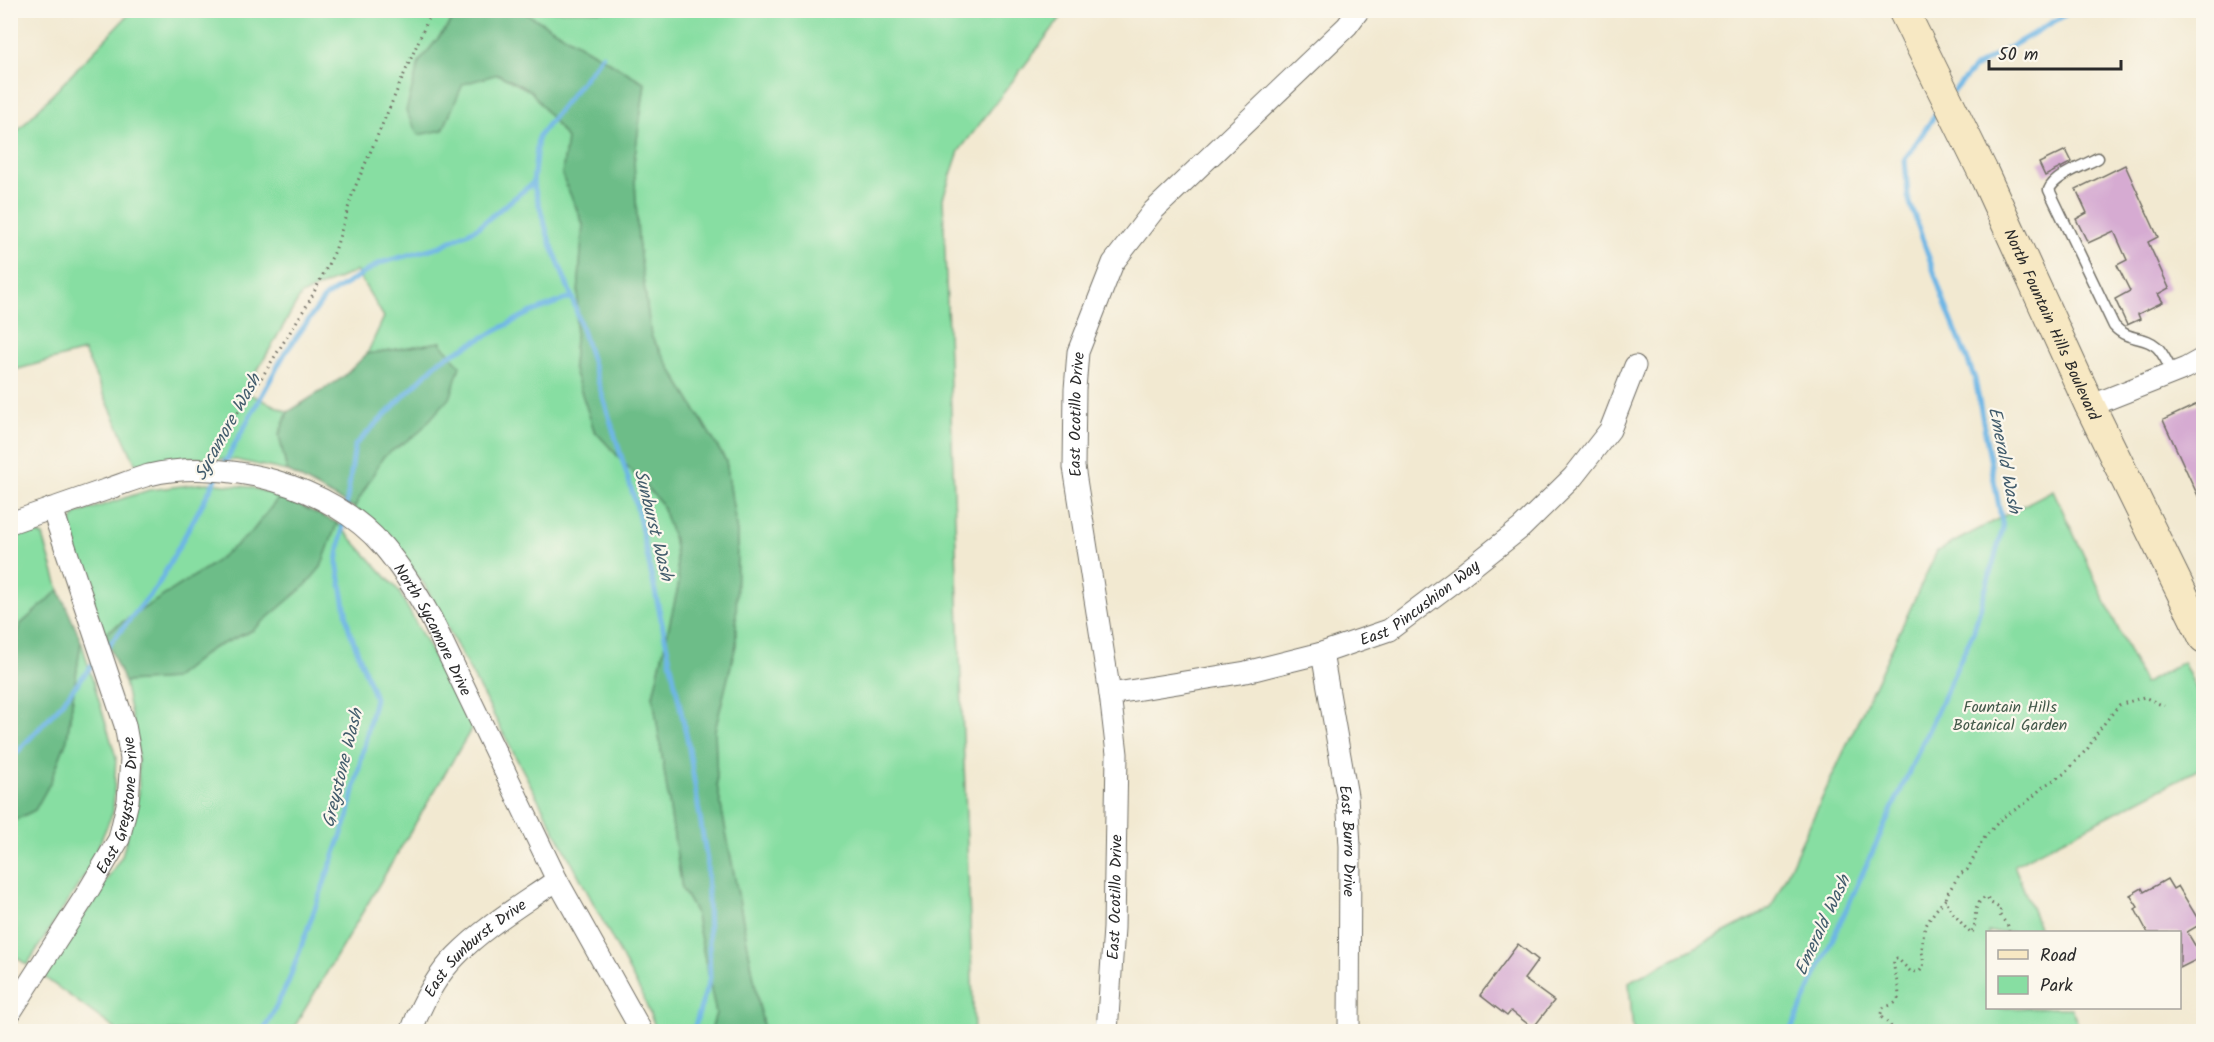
<svg xmlns="http://www.w3.org/2000/svg" width="2214" height="1042" font-family="Kalam,sans-serif">
<style>
.green{fill:#87dea2;stroke:#598466;stroke-width:1.5}
.forest{fill:#6dbd88;stroke:#4c745a;stroke-width:1.5}
.lines{fill:none;stroke-linecap:round;stroke-linejoin:round}
.stream{stroke:#6db6e5;stroke-width:5}
.building{fill:#d6abd2}
.service-casing{stroke:#716e65;stroke-width:13}
.minor-casing{stroke:#716e65;stroke-width:23}
.secondary-casing{stroke:#716e65;stroke-width:32}
.path{stroke:#716e65;stroke-width:3;stroke-dasharray:1.5 4.5;stroke-linecap:butt}
.service{stroke:#fff;stroke-width:10}
.minor{stroke:#fff;stroke-width:21}
.secondary{stroke:#f7e8c3;stroke-width:30}
.labels{text-anchor:middle;stroke-width:4.5;stroke-linejoin:round;paint-order:stroke}
.street-label{font-size:16px;fill:#2b2b2b;stroke:#fbf7ec}
.park-label{font-size:16px;fill:#425849;stroke:#fbf7ec}
.water-label{font-size:18px;font-style:italic;fill:#425c6c;stroke:#fbf7ec}
</style>
<rect width="100%" height="100%" fill="#fbf7ec"/>
<filter id="ink" filterUnits="userSpaceOnUse"><feTurbulence type="fractalNoise" baseFrequency=".0167" numOctaves="2"/><feDisplacementMap in="SourceGraphic" scale="12" xChannelSelector="R" yChannelSelector="G"/><feConvolveMatrix kernelMatrix="1 2 1 2 8 2 1 2 1" color-interpolation-filters="sRGB"/></filter>
<filter id="wash" filterUnits="userSpaceOnUse"><feTurbulence type="fractalNoise" baseFrequency=".008" numOctaves="4" result="noise"/><feDisplacementMap in="SourceGraphic" scale="24" xChannelSelector="R" yChannelSelector="G"/><feGaussianBlur stdDeviation="1.35" result="paint"/><feColorMatrix in="noise" values="0 0 0 0 0 0 0 0 0 0 0 0 0 0 0 0 0 1.4 0 .05"/><feComposite in="paint" operator="in"/></filter>
<g filter="url(#wash)">
<rect width="100%" height="100%" fill="#f2e9d1"/>
<!-- green -->
<g class="green">
<path d="M132 11H460L419 62 463 84 497 74 531 91 567 139 562 175 583 224 573 367 594 430 661 503 674 540 679 583 653 696 682 889 695 911 716 1013 711 1031H657L642 995 424 584 392 545 354 508 383 457 418 433 441 342 367 354 384 317 356 271 301 295 245 392 288 412 279 435 287 471 236 460 183 457 136 465 84 351 11 371V138Z"/>
<path d="M522 11H1066L959 151 943 198 974 1031H764L717 785 715 730 736 645 737 533 726 461 651 336 638 240 634 162 645 83Z"/>
<path d="M206 483 249 487 280 496 251 533 210 566 104 634 68 529 76 514 149 490Z"/>
<path d="M2053 490 2144 684 2183 662 2203 703V767L2014 865 2041 932H1988V1008H2071L2081 1031H1633L1629 982 1771 908 1937 551Z"/>
<path d="M337 523 398 590 472 728 292 1031H118L44 977 122 856 139 793 137 742 124 682 173 679 211 649 253 630 321 567Z"/>
<path d="M29 530 43 536 59 590 21 624 11 650V536Z"/>
<path d="M81 641 116 757 113 812 88 870 27 965 11 953V822L35 810 51 781 67 739Z"/>
</g>
<!-- forest -->
<g class="forest">
<path d="M460 11H522L645 83 634 162 638 240 651 336 726 461 737 533 736 645 715 730 717 785 764 1031H711L716 1013 695 911 682 889 653 696 679 583 674 540 661 503 594 430 573 367 583 224 562 175 567 139 531 91 498 74 463 84 443 130 418 135 406 111 419 62Z"/>
<path d="M440 342 460 366 451 396 418 433 383 457 354 508 287 471 279 435 288 412 342 378 367 354Z"/>
<path d="M280 496 337 523 321 567 306 585 253 630 211 649 173 679 124 682 104 634 210 566 251 533Z"/>
<path d="M59 590 81 641 67 739 51 781 35 810 11 822V650L21 624Z"/>
</g>
<g class="lines">
<!-- stream -->
<g class="stream">
<path d="M603 55 538 137 533 183 549 239 572 297 636 504 688 743 707 861 710 978 693 1032"/>
<path d="M1954 91 1974 68 2065 15 2069 10"/>
<path d="M223 466 285 353 325 297 380 263 441 246 477 228 533 183"/>
<path d="M346 507 355 445 439 361 529 313 572 297"/>
<path d="M105 650 158 585 217 477"/>
<path d="M10 760 57 709 97 659"/>
<path d="M263 1032 288 983 348 817 375 698 349 629 337 562 344 519"/>
<path d="M1790 1032 1974 630 2003 528 1975 379 1945 304 1908 197 1905 159 1940 108"/>
</g>
</g>
<g id="blocks">
<!-- building -->
<g class="building">
<path d="M2066 150 2072 162 2045 176 2039 163Z"/>
<path d="M2125 165 2158 237 2148 242 2169 288 2158 294 2163 302 2138 314 2140 319 2127 325 2115 299 2130 291 2117 265 2127 260 2114 231 2088 243 2076 219 2087 213 2076 189Z"/>
<path d="M2204 401V509L2163 420Z"/>
<path d="M2167 879 2173 889 2178 886 2201 924 2187 932 2202 957 2180 968V933H2148L2135 909 2138 907 2130 895 2142 888 2144 892Z"/>
<path d="M1518 944 1538 960 1524 979 1554 1001 1533 1028 1511 1011 1507 1016 1480 995Z"/>
</g>
</g>
</g>
<g filter="url(#ink)">
<use href="#blocks" fill-opacity="0" stroke="#716e65" stroke-width="1.5"/>
<g class="lines">
<defs>
<path id="service" d="M2098 158C2085 165 2054 176 2049 190L2114 326C2129 342 2144 335 2157 347 2164 354 2168 365 2173 373"/>
<g id="minor">
<path d="M2090 406 2186 368 2204 358"/>
<path id="s1" d="M10 523C42 512 74 501 105 490 120 485 134 479 149 475 225 457 331 485 383 546 402 568 417 593 431 618L557 880 642 1032"/>
<path id="s2" d="M1322 653 1347 796 1350 846 1349 1032"/>
<path id="s3" d="M1110 694 1246 672 1322 653 1389 630 1453 582 1521 528 1573 477 1610 430 1635 366"/>
<path id="s4" d="M10 1013 84 898 119 839 128 801 131 759 125 725 52 508"/>
<path id="s5" d="M411 1032C421 1005 436 976 456 956 485 926 523 904 557 880"/>
<path id="s6" d="M1107 1032 1114 928 1117 754 1110 694 1074 467 1075 389 1078 352 1113 263 1154 210 1347 26 1359 10"/>
</g>
<g id="secondary">
<path id="s7" d="M1903 10 1983 172 2090 406 2204 638"/>
</g>
</defs>
<!-- service casing -->
<use href="#service" class="service-casing"/>
<!-- minor casing -->
<use href="#minor" class="minor-casing"/>
<!-- secondary casing -->
<use href="#secondary" class="secondary-casing"/>
<!-- path -->
<g class="path">
<path d="M210 452 257 385 310 300 335 251 353 192 432 10"/>
<path d="M2009 932 2008 926 1999 914 2001 909 1991 903 1986 897C1969 906 1980 922 1971 934L1951 911 1946 899 1947 894 1960 874 1967 870 1985 837 2002 818 2027 802 2044 786 2065 773 2088 748 2099 730 2119 705 2144 697 2164 706"/>
<path d="M1894 1032 1890 1025 1880 1016 1883 1008C1887 1006 1893 1005 1896 1002 1904 994 1892 972 1894 960L1897 958 1910 971 1919 972C1927 964 1922 960 1922 950 1922 944 1923 936 1924 931 1926 922 1939 905 1946 899"/>
</g>
<!-- service -->
<use href="#service" class="service"/>
<!-- minor -->
<use href="#minor" class="minor"/>
<!-- secondary -->
<use href="#secondary" class="secondary"/>
</g>
</g>
<g class="labels">
<!-- street labels -->
<g class="street-label">
<text dy="6" stroke="none"><textPath href="#s7" startOffset="348">North Fountain Hills Boulevard</textPath></text>
<text dy="6" stroke="none"><textPath href="#s6" startOffset="621">East Ocotillo Drive</textPath></text>
<text dy="6" stroke="none"><textPath href="#s3" startOffset="327">East Pincushion Way</textPath></text>
<text dy="6" stroke="none"><textPath href="#s1" startOffset="500">North Sycamore Drive</textPath></text>
<text dy="6" stroke="none"><textPath href="#s4" startOffset="238">East Greystone Drive</textPath></text>
<text dy="6" stroke="none"><textPath href="#s2" startOffset="190">East Burro Drive</textPath></text>
<text dy="6" stroke="none"><textPath href="#s6" startOffset="135">East Ocotillo Drive</textPath></text>
<text dy="6" stroke="none"><textPath href="#s5" startOffset="108">East Sunburst Drive</textPath></text>
</g>
<!-- park labels -->
<g class="park-label">
<text x="2010" y="712">Fountain Hills<tspan x="2010" dy="18">Botanical Garden</tspan></text>
</g>
<!-- water labels -->
<g class="water-label">
<text transform="translate(227 427) rotate(-61)" y="6">Sycamore Wash</text>
<text transform="translate(2005 460) rotate(79)" y="6">Emerald Wash</text>
<text transform="translate(654 525) rotate(76)" y="6">Sunburst Wash</text>
<text transform="translate(342 768) rotate(-76)" y="6">Greystone Wash</text>
<text transform="translate(1822 925) rotate(-65)" y="6">Emerald Wash</text>
</g>
</g>
<!-- margin -->
<rect width="2214" height="1042" fill="none" stroke="#fbf7ec" stroke-width="36"/>
<!-- legend -->
<rect x="1986" y="931" width="195" height="78" fill="#fbf7ec" stroke="#a8a59f" stroke-width="1.5"/>
<rect x="1998" y="950" width="30" height="9" fill="#f7e8c3" stroke="#a8a59f" stroke-width="1.5"/>
<text x="2040" y="961" font-size="18" fill="#2b2b2b">Road</text>
<rect x="1998" y="976" width="30" height="18" fill="#87dea2" stroke="#a8a59f" stroke-width="1.5"/>
<text x="2040" y="991" font-size="18" fill="#2b2b2b">Park</text>
<!-- scale -->
<path d="M1989 60v9h132v-9" fill="none" stroke="#2b2b2b" stroke-width="3"/>
<text x="1998" y="60" font-size="18" fill="#2b2b2b" stroke="#fbf7ec" stroke-width="4.5" paint-order="stroke">50 m</text>
</svg>
